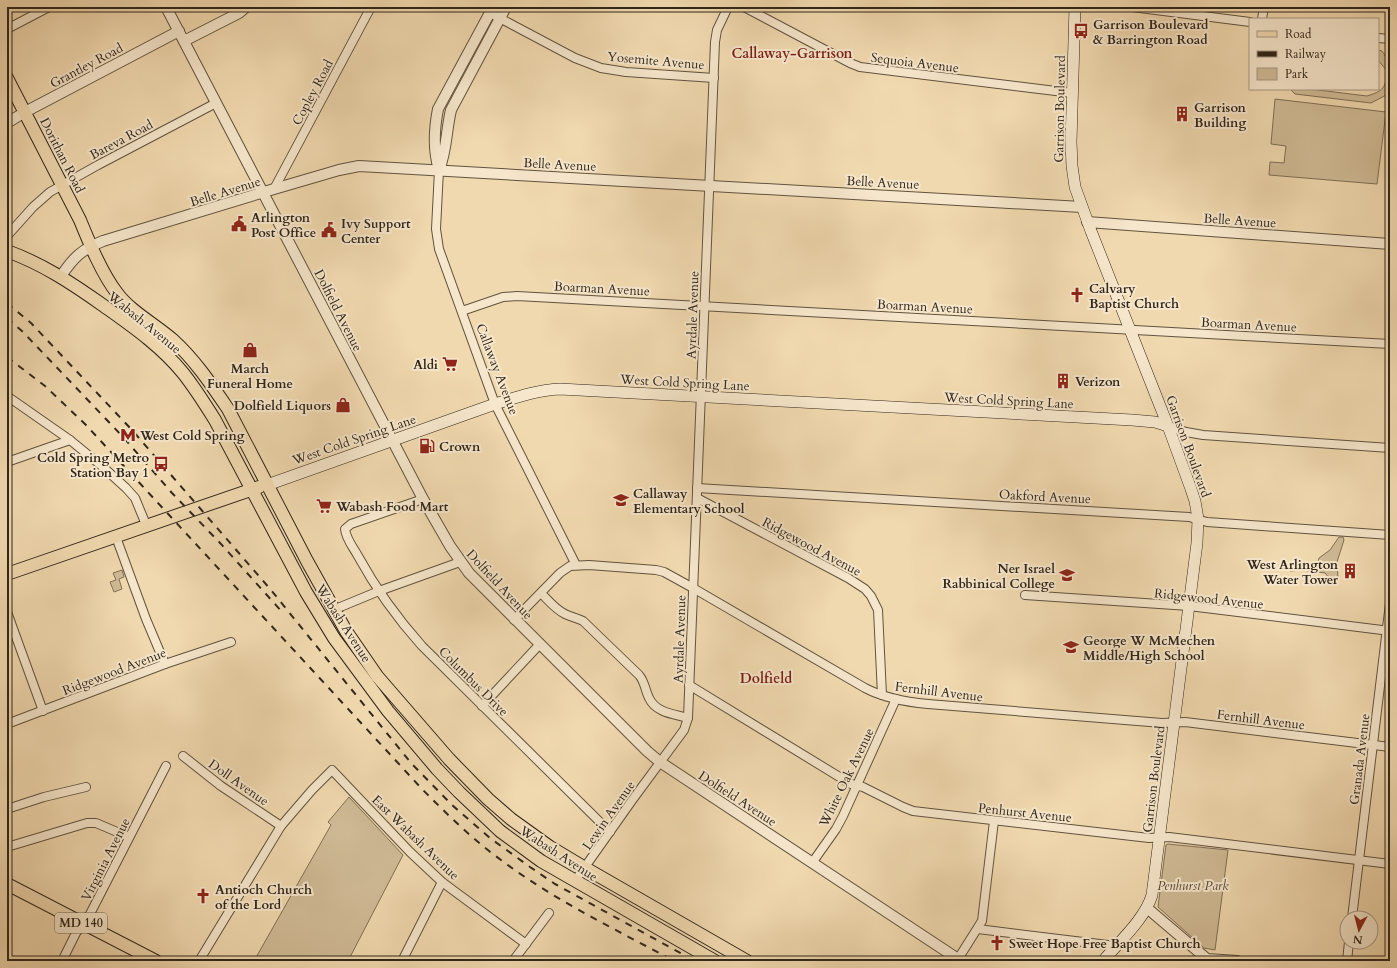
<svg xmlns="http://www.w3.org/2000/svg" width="1397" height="968" font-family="Cardo,serif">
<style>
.green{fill:#d0bb96;stroke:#807058}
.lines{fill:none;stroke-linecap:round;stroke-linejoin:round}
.minor-casing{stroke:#60533f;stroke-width:10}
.tertiary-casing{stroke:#60533f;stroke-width:12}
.secondary-casing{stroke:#30261a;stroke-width:12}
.primary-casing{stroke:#30261a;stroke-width:14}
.minor{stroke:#f6e6cb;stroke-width:8}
.tertiary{stroke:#f6e6cb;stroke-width:10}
.secondary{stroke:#f6e6cb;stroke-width:11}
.primary{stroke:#f1d9af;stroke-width:12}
.rail{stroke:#30261a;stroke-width:2;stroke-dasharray:7 7;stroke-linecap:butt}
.labels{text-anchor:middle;stroke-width:4;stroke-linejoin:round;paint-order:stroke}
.shield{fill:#f6e6cb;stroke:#6b604f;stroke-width:1}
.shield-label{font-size:12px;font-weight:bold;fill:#30261a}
.poi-label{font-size:13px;font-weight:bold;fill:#30261a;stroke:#f6e6cb;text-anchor:start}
.street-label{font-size:13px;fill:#30261a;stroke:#f6e6cb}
.park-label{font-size:13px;font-style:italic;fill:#584b39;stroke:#f6e6cb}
.neighbourhood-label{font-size:14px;font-weight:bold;fill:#7a1f14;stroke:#f6e6cb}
</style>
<rect width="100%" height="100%" fill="#f1d9af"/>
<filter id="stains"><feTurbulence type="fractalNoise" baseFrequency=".005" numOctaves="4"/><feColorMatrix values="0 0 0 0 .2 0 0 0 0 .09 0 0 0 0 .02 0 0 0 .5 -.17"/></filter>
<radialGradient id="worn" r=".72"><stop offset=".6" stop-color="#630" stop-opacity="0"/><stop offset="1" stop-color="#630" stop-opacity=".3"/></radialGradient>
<!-- green -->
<g class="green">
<path d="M1378 50 1382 51 1390 63V93L1371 103 1295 94 1290 89H1310L1367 96C1383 91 1386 88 1387 71L1378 60Z"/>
<path d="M1275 99 1386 112 1377 184 1269 175 1270 162 1284 163 1286 146 1271 144Z"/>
<path d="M1339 537H1343L1344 540 1337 562 1338 579 1334 582 1330 579 1325 573 1302 570 1290 571 1289 570 1292 568 1318 562 1319 558 1330 550Z"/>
<path d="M122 570 124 577 119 579 122 589 114 592 110 582 116 580 113 573Z"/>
<path d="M349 797 403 855 348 961H254L331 825 328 822Z"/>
<path d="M1168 844 1228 850 1215 950 1204 948 1158 907 1166 845Z"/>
</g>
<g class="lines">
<defs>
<g id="minor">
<path d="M744 7 850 63 860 67 1072 93"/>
<path d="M1132 7 1250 22"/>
<path d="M490 13 575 58 601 68 626 72 714 78"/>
<path d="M1262 19 1264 7"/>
<path d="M7 29 49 7"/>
<path d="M1378 38 1390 39"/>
<path d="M439 170 436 229 439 249 495 404 576 565"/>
<path d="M274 189 371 7"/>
<path d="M7 236 33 207 50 192 98 165 216 103"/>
<path d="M462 311 503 297 517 296 1390 344"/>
<path d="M7 396 70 440 103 467 126 488 135 498 147 527"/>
<path d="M1168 426 1186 432 1203 435 1390 448"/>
<path d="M7 462 70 440"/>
<path d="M697 488 1189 517 1207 522 1390 535"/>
<path d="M697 498 848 578 865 589 871 596 878 610 882 695"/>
<path d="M423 499 351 524 345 529C346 539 353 547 358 556 376 589 397 618 422 646L610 832"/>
<path d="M116 537 146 619 165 664"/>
<path d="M541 593C549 601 555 609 565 614 571 617 577 618 583 621L639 675C645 682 645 690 649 698 656 713 674 714 688 718"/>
<path d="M1025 595 1189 606 1390 631"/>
<path d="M333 610 379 591 460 562"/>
<path d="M7 612 43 711"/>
<path d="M514 620 560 573 570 566 589 565 656 570 664 572 693 588 865 688C884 698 906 702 928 704L1162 723 1185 722 1390 747"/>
<path d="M689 685 851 784 863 787 903 807 913 811 1149 838 1169 837 1390 864"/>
<path d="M482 706 540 644"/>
<path d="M7 724 165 664 231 642"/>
<path d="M183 756 221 786 281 826"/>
<path d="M7 809 44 797 86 787"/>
<path d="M7 847 87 823H96L129 837"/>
<path d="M812 863 836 829 843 816 896 699"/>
<path d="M575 881 633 799 684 730 688 718 715 42 717 30 728 7"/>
<path d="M1352 918 1390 603"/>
<path d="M978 929 1116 946"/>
<path d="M958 959 982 921 994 821"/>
<path d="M62 961 76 933 90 914 166 766"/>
<path d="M199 961 281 826 312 790 332 770 410 852 442 882 526 944"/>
<path d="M402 961 442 882"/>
<path d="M513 961 549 913"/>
<path d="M1347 961 1349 942"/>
</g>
<g id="tertiary">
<path d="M166 7 423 499 450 546 469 573 647 751 660 762 961 961"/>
<path d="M184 41 239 13 246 7"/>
<path d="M7 123 25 112 179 31"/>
<path d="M439 170C447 150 446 131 451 110L506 7"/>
<path d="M439 170C433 150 434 129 438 109L493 7"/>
<path d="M1087 222 1390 244"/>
<path d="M61 276C74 257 81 250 103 241L274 189 339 170 359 166 1082 207"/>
<path d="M1147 908 1207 959 1237 961"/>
</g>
<g id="secondary">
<path d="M1075 7 1071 142 1072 166 1075 187 1091 231 1168 426 1191 489 1195 501 1198 519 1197 543 1152 895C1145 919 1119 942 1103 961"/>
<path d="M267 485 495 404C517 397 537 390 560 389L1132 420 1155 422 1168 426"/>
</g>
<g id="primary">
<path d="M7 78 80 220C89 242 102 274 117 293 130 311 156 325 173 340 195 360 211 384 228 409L307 561 346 631 377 676 449 759 488 799 511 819 550 847 585 868 747 961"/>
<path d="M7 251C43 264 73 284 104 306 132 326 161 346 183 373 195 388 205 404 215 420L306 592 334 638 388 711 437 769 459 792 500 831 541 861 715 961"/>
<path d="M7 574 259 487"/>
<path d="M7 884 156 961"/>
</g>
</defs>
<!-- minor casing -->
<use href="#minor" class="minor-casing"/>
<!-- tertiary casing -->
<use href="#tertiary" class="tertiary-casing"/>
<!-- secondary casing -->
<use href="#secondary" class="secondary-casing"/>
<!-- primary casing -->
<use href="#primary" class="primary-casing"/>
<!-- minor -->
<use href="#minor" class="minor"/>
<!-- tertiary -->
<use href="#tertiary" class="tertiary"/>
<!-- secondary -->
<use href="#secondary" class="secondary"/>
<!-- primary -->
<use href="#primary" class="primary"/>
<!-- rail -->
<g class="rail">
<path d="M7 303 31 323 132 430 271 590 411 763 452 805 490 838 530 867 555 884 695 961"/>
<path d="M7 318 23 332 124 438 172 493 221 544 283 613"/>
<path d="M7 357 45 386 86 425 422 789C447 814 472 839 501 860 554 900 615 929 674 961"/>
</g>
</g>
<!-- icons -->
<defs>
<symbol id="bus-bare" viewBox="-9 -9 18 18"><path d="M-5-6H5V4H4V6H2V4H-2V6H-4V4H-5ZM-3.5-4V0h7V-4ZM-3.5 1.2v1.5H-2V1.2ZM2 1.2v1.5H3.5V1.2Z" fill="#8f2418" stroke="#f6e6cb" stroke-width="2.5" paint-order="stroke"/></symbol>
<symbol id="building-bare" viewBox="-9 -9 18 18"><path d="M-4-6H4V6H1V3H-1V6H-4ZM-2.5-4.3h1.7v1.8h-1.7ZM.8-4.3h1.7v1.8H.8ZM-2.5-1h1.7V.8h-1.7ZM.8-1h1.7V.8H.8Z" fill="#8f2418" stroke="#f6e6cb" stroke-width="2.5" paint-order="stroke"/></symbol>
<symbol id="civic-bare" viewBox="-9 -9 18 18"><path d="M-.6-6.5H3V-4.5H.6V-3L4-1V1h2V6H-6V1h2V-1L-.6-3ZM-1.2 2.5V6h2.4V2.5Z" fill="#8f2418" stroke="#f6e6cb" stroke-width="2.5" paint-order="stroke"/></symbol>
<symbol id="church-bare" viewBox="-9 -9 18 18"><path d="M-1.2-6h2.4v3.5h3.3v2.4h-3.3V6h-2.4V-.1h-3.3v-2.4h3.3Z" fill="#8f2418" stroke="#f6e6cb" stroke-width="2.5" paint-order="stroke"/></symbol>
<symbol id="shop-bare" viewBox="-9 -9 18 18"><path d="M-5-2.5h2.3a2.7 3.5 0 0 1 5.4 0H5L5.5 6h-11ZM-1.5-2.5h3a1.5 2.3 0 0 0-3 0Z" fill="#8f2418" stroke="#f6e6cb" stroke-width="2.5" paint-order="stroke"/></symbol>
<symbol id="supermarket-bare" viewBox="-9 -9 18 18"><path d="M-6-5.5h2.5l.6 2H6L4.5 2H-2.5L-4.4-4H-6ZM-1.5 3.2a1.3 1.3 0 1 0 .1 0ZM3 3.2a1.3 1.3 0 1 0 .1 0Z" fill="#8f2418" stroke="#f6e6cb" stroke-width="2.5" paint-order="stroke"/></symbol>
<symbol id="metro-bare" viewBox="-9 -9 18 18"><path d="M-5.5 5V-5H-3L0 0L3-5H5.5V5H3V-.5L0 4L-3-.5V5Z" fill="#8f2418" stroke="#f6e6cb" stroke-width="2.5" paint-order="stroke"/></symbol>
<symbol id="fuel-bare" viewBox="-9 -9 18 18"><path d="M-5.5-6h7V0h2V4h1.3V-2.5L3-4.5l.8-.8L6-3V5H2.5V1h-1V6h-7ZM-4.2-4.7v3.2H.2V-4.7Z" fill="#8f2418" stroke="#f6e6cb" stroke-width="2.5" paint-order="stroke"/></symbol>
<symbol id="school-bare" viewBox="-9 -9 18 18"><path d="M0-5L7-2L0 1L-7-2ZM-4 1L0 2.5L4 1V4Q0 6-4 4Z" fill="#8f2418" stroke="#f6e6cb" stroke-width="2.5" paint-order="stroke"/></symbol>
</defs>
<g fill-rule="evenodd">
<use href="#bus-bare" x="1070" y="20" width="22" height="22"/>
<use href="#building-bare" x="1171" y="103" width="22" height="22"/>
<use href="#civic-bare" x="228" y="213" width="22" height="22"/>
<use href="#civic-bare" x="318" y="219" width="22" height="22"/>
<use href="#church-bare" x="1066" y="284" width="22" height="22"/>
<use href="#shop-bare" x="239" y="339" width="22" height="22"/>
<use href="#supermarket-bare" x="439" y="353" width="22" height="22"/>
<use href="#building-bare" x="1052" y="370" width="22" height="22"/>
<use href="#shop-bare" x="332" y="394" width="22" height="22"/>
<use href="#metro-bare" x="117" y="424" width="22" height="22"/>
<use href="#fuel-bare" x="416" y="435" width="22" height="22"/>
<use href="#bus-bare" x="150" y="453" width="22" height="22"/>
<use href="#school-bare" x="610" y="489" width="22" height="22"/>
<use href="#supermarket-bare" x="313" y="495" width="22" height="22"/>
<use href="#building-bare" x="1339" y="560" width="22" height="22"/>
<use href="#school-bare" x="1056" y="564" width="22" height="22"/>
<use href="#school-bare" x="1060" y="636" width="22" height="22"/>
<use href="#church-bare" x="192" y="885" width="22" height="22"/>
<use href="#church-bare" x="986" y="932" width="22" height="22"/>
</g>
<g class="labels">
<!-- shield labels -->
<rect class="shield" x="55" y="913" width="52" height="20" rx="3"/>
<g class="shield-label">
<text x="81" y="927">MD 140</text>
</g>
<!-- poi labels -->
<g class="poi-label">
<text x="1093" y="29">Garrison Boulevard<tspan x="1093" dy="15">&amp; Barrington Road</tspan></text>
<text x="1194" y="112">Garrison<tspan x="1194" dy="15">Building</tspan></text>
<text x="251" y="222">Arlington<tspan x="251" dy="15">Post Office</tspan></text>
<text x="341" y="228">Ivy Support<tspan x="341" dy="15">Center</tspan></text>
<text x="1089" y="293">Calvary<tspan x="1089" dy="15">Baptist Church</tspan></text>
<text x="438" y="369" text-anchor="end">Aldi</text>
<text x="250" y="373" text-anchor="middle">March<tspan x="250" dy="15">Funeral Home</tspan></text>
<text x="1075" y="386">Verizon</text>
<text x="331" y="410" text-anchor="end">Dolfield Liquors</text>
<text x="140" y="440">West Cold Spring</text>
<text x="439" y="451">Crown</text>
<text x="149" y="462" text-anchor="end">Cold Spring Metro<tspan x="149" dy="15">Station Bay 1</tspan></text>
<text x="633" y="498">Callaway<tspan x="633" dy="15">Elementary School</tspan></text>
<text x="336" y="511">Wabash Food Mart</text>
<text x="1338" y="569" text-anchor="end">West Arlington<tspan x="1338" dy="15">Water Tower</tspan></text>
<text x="1055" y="573" text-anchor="end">Ner Israel<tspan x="1055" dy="15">Rabbinical College</tspan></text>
<text x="1083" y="645">George W McMechen<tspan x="1083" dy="15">Middle/High School</tspan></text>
<text x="215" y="894">Antioch Church<tspan x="215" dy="15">of the Lord</tspan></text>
<text x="1009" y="948">Sweet Hope Free Baptist Church</text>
</g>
<!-- street labels -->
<g class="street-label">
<text transform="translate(656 60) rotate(5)" y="5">Yosemite Avenue</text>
<text transform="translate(915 62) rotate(7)" y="5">Sequoia Avenue</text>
<text transform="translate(86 65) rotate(-28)" y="5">Grantley Road</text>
<text transform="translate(312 92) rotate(-62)" y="5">Copley Road</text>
<text transform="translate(1059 109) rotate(-89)" y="5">Garrison Boulevard</text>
<text transform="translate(121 139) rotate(-28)" y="5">Bareva Road</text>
<text transform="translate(63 155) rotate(63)" y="5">Dorithan Road</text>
<text transform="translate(560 164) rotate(3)" y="5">Belle Avenue</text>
<text transform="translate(883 182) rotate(3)" y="5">Belle Avenue</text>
<text transform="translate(225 191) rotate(-17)" y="5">Belle Avenue</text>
<text transform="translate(1240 220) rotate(4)" y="5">Belle Avenue</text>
<text transform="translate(602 288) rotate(3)" y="5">Boarman Avenue</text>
<text transform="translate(925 306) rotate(3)" y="5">Boarman Avenue</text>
<text transform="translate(339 310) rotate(63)" y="5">Dolfield Avenue</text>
<text transform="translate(692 315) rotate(-88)" y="5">Ayrdale Avenue</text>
<text transform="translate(145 322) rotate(39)" y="5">Wabash Avenue</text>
<text transform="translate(1249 324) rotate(3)" y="5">Boarman Avenue</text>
<text transform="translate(498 369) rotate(69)" y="5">Callaway Avenue</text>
<text transform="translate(685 382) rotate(3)" y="5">West Cold Spring Lane</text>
<text transform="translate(1009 400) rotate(3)" y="5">West Cold Spring Lane</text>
<text transform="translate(354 439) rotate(-19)" y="5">West Cold Spring Lane</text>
<text transform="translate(1189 446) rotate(70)" y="5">Garrison Boulevard</text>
<text transform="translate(1045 496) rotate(3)" y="5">Oakford Avenue</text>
<text transform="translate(812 546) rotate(28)" y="5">Ridgewood Avenue</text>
<text transform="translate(500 584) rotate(47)" y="5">Dolfield Avenue</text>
<text transform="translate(1209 598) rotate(6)" y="5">Ridgewood Avenue</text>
<text transform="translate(344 623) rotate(57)" y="5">Wabash Avenue</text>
<text transform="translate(679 639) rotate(-88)" y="5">Ayrdale Avenue</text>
<text transform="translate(114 671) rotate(-21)" y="5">Ridgewood Avenue</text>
<text transform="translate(474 681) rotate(45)" y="5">Columbus Drive</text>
<text transform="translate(939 691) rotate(7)" y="5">Fernhill Avenue</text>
<text transform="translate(1261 719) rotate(7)" y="5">Fernhill Avenue</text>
<text transform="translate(1359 759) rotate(-83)" y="5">Granada Avenue</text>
<text transform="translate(846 777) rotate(-64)" y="5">White Oak Avenue</text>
<text transform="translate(1153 779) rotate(-83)" y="5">Garrison Boulevard</text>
<text transform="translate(239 782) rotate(35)" y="5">Doll Avenue</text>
<text transform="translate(738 798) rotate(33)" y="5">Dolfield Avenue</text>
<text transform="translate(1025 812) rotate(6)" y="5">Penhurst Avenue</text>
<text transform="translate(608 815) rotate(-55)" y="5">Lewin Avenue</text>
<text transform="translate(416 837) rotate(44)" y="5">East Wabash Avenue</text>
<text transform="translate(559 853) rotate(33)" y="5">Wabash Avenue</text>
<text transform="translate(105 859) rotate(-63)" y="5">Virginia Avenue</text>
</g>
<!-- park labels -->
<g class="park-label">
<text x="1193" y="890">Penhurst Park</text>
</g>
<!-- neighbourhood labels -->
<g class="neighbourhood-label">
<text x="792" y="58">Callaway-Garrison</text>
<text x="766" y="683">Dolfield</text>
</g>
</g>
<!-- margin -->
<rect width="1397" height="968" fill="none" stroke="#f1d9af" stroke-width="24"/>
<rect x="8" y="8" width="1381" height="952" fill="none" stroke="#30261a" stroke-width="2"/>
<rect x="12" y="12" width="1373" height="944" fill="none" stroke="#30261a"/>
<!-- legend -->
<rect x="1249" y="18" width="130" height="72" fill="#f6e6cb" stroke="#a79984"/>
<rect x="1257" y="31" width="20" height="6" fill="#f1d9af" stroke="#a79984"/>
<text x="1285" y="38" font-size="12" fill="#30261a">Road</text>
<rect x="1257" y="51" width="20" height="6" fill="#30261a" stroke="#a79984"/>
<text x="1285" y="58" font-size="12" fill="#30261a">Railway</text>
<rect x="1257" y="68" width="20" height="12" fill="#d0bb96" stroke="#a79984"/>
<text x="1285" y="78" font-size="12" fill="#30261a">Park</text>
<!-- north arrow -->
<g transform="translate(1359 930) rotate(187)"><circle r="19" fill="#f6e6cb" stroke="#a79984"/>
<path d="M0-3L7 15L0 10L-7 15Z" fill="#8f2418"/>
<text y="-6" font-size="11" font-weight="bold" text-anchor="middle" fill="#30261a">N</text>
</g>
<rect width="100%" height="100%" filter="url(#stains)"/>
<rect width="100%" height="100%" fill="url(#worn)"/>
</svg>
